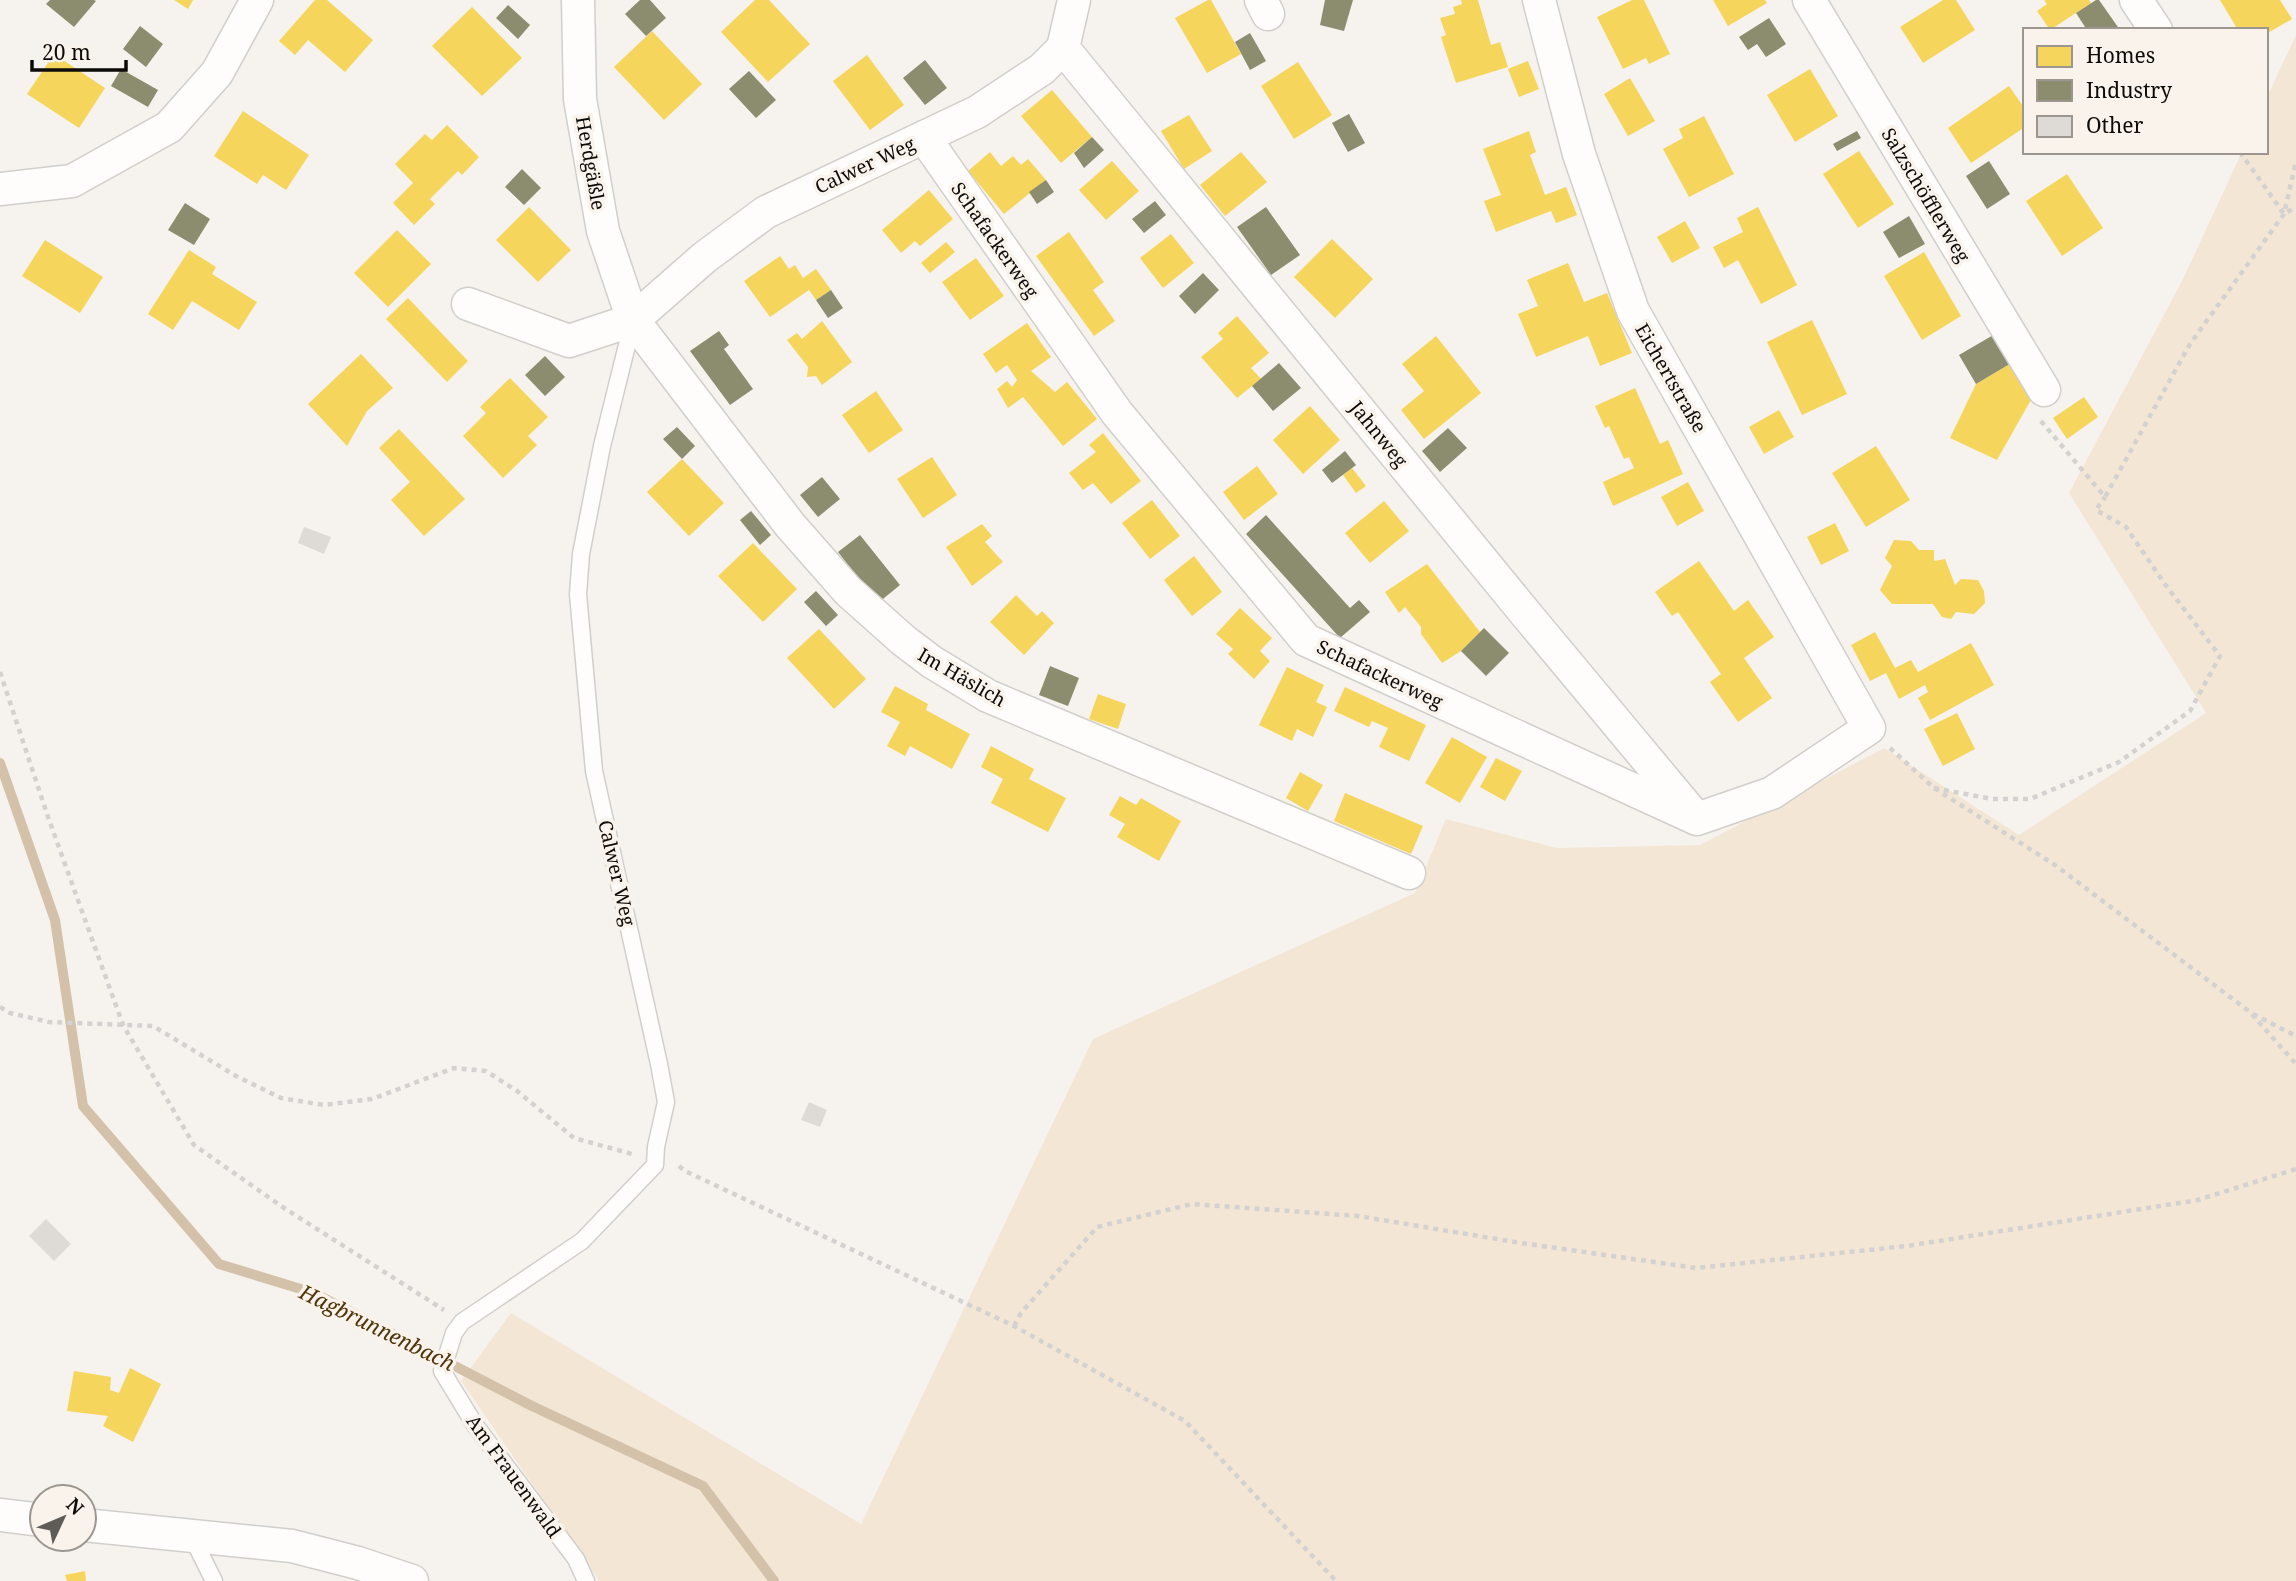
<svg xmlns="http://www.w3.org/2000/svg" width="2296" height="1581" font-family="'Noto Serif',serif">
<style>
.green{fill:#f4e6d5}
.homes{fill:#f6d55c}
.industry{fill:#8c8c6e}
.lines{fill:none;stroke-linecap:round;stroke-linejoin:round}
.stream{stroke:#d4c1a9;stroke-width:10}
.building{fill:#dedbd7}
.lane-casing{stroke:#d1cfcb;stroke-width:19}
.street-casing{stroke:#d1cfcb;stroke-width:35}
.path{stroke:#d3d2d0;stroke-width:4.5;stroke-dasharray:5 5;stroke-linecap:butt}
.lane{stroke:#fefdfc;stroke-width:16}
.street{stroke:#fefdfc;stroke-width:32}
.labels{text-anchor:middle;stroke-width:7;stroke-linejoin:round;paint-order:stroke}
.street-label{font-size:19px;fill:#0d0b08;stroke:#faf3eb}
.water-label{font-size:21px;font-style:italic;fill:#50350c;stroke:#faf3eb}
</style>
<rect width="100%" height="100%" fill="#f6f3ee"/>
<!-- green -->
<path class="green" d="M2296 35V1581H599L461 1381 511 1313 861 1524 1093 1039 1415 893 1446 819 1557 848 1700 845 1884 748 2019 835 2206 713 2069 493 2183 279 2242 152H2266V99Z"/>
<!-- homes -->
<g class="homes">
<path d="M174 0H193L188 9Z"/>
<path d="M315 0H327L373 40 345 72 308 40 295 55 279 41Z"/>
<path d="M755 0H769L810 44 768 82 721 32Z"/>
<path d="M1208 0H1211L1241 54 1207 73 1175 18Z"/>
<path d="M1461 0H1478L1491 45 1500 42 1508 67 1456 83 1441 37 1446 35 1440 18 1455 14 1453 7 1462 4Z"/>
<path d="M1632 0H1644L1670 54 1649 64 1646 58 1623 69 1597 17Z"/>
<path d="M1713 0H1765L1767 3 1728 26Z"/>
<path d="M1943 0H1956L1975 30 1923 63 1900 27Z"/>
<path d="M2044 0H2089L2091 3 2050 30 2037 11 2047 4Z"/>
<path d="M2220 0H2280L2292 19 2266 34V30H2238Z"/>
<path d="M472 7 522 58 482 96 432 46Z"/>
<path d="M652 31 702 84 664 120 614 67Z"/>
<path d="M54 54 105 88 79 128 27 94Z"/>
<path d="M867 55 904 105 870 130 833 81Z"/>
<path d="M1528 61 1539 89 1519 97 1508 69Z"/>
<path d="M1298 62 1332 115 1294 139 1261 86Z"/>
<path d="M1810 69 1838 116 1795 142 1767 95Z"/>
<path d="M1630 78 1655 121 1628 136 1604 94Z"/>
<path d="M2009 86 2025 109V127L1971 163 1948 128Z"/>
<path d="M1052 90 1092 137 1061 163 1021 116Z"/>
<path d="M243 111 309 155 286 190 263 175 257 184 214 156Z"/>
<path d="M1189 115 1212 151 1184 169 1161 131Z"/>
<path d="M1704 116 1734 174 1689 197 1663 149 1683 138 1679 129Z"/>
<path d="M447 125 479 157 462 175 458 171 430 199 435 204 414 225 393 203 413 183 395 164 425 134 432 140Z"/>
<path d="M1529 131 1536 152 1530 155 1545 195 1566 187 1577 215 1556 223 1551 211 1496 232 1484 201 1501 195 1483 149Z"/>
<path d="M1859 151 1894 204 1858 228 1823 174Z"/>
<path d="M990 152 1001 166 1013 156 1021 165 1028 159 1046 180 1004 214 968 171Z"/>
<path d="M1241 152 1267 182 1225 216 1200 185Z"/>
<path d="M1112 161 1139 191 1106 220 1079 190Z"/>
<path d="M2067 174 2103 228 2062 256 2026 201Z"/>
<path d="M929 190 953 219 920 246 915 241 901 253 882 230Z"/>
<path d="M529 207 571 250 538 282 496 240Z"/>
<path d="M1758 207 1797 285 1761 304 1738 260 1724 268 1713 247 1743 232 1737 218Z"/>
<path d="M1685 221 1700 248 1672 263 1657 237Z"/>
<path d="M397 230 431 264 388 307 354 273Z"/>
<path d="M1069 232 1104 282 1093 290 1115 321 1094 336 1036 256Z"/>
<path d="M1171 234 1194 263 1163 288 1140 258Z"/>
<path d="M1332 239 1373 279 1335 318 1294 277Z"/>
<path d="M45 240 103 277 80 313 22 276Z"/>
<path d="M946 242 955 252 930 273 921 263Z"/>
<path d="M189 250 216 267 212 274 257 302 239 330 192 301 173 330 148 314Z"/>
<path d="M1924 252 1961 316 1922 340 1884 276Z"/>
<path d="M780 256 789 269 795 265 803 278 816 269 831 290 816 300 809 290 770 317 744 281Z"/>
<path d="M976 258 1004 296 970 320 942 282Z"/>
<path d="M1568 263 1584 302 1607 293 1632 353 1600 366 1588 336 1536 357 1518 314 1538 306 1527 280Z"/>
<path d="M408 298 468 361 447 382 386 319Z"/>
<path d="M1237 316 1269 353 1251 368 1261 379 1237 398 1201 357 1223 339 1218 333Z"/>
<path d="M1812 320 1847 394 1802 415 1767 342Z"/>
<path d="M822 321 852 362 822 385 816 376 807 377 808 367 787 340 797 333 802 339Z"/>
<path d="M1027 323 1051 357 1031 371 1055 392 1067 382 1097 419 1063 446 1023 397 1008 408 997 389 1007 381 1012 387 1017 380 1007 365 996 373 983 354Z"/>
<path d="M1436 336 1481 393 1424 439 1401 410 1424 391 1402 364Z"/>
<path d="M361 354 393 388 367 411 347 446 308 404Z"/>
<path d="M2013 362 2032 398 1997 460 1950 438 1976 384Z"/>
<path d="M510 378 548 417 528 436 537 445 503 478 463 436 486 413 480 407Z"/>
<path d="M1635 388 1660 444 1668 440 1683 474 1613 506 1603 482 1634 468 1629 457 1624 459 1609 426 1605 428 1595 406Z"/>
<path d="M876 391 903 430 869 453 842 415Z"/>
<path d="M2084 397 2098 417 2067 439 2053 418Z"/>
<path d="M1310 406 1340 440 1303 474 1273 440Z"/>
<path d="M1779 410 1794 437 1764 454 1749 427Z"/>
<path d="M399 429 465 499 424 536 391 500 410 482 379 448Z"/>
<path d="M1103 433 1141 481 1111 504 1093 483 1083 490 1069 473 1096 452 1089 445Z"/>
<path d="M1876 446 1910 500 1866 527 1832 473Z"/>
<path d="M932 457 957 495 923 518 897 479Z"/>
<path d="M682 459 724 503 689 536 647 492Z"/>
<path d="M1257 466 1278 494 1244 520 1223 492Z"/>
<path d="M1352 468 1366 486 1356 493 1343 475Z"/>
<path d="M1688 482 1704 511 1677 526 1661 497Z"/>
<path d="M1152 500 1180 536 1150 559 1122 523Z"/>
<path d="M1384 501 1409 531 1370 563 1345 533Z"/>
<path d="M1835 523 1849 551 1821 565 1807 537Z"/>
<path d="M982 524 992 536 985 542 1003 562 972 586 946 547Z"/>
<path d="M1894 540 1911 541 1919 550H1934V561L1945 559 1955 585 1961 579 1978 580 1984 591 1985 603 1974 614 1956 612 1951 619 1942 617 1933 604H1892L1880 590 1892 566 1885 558Z"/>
<path d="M753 543 797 589 763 622 718 576Z"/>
<path d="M1194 556 1222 592 1192 616 1164 580Z"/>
<path d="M1699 561 1734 611 1748 600 1774 637 1744 658 1772 698 1738 722 1710 682 1721 674 1678 612 1672 616 1655 592Z"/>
<path d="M1427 564 1480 632 1461 651 1442 663 1421 634V627L1405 607 1399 613 1385 592Z"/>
<path d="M1016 595 1037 616 1042 611 1054 623 1024 655 990 622Z"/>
<path d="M1240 608 1272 638 1260 651 1270 661 1254 679 1228 654 1233 649 1216 634Z"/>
<path d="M819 629 866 679 834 709 787 658Z"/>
<path d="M1875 632 1895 668 1911 660 1918 672 1971 643 1994 685 1930 720 1918 698 1928 692 1925 685 1899 699 1886 673 1870 681 1851 645Z"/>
<path d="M1287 667 1324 685 1316 702 1327 707 1313 737 1297 729 1292 741 1259 725Z"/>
<path d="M895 686 928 704 926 710 970 734 952 769 910 746 905 756 887 746 900 722 881 712Z"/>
<path d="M1345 687 1426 725 1409 761 1379 747 1388 728 1372 721 1369 727 1334 711Z"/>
<path d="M1098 694 1126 704 1118 729 1089 719Z"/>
<path d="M1957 713 1975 749 1943 766 1924 729Z"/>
<path d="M1452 737 1487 757 1460 803 1425 783Z"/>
<path d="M991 746 1034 769 1029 779 1066 798 1048 832 991 803 1003 779 981 767Z"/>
<path d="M1496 758 1522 771 1505 801 1480 787Z"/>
<path d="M1300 772 1323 785 1308 811 1286 798Z"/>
<path d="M1345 793 1423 826 1411 854 1334 821Z"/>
<path d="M1120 796 1136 805 1141 798 1181 821 1159 861 1117 837 1125 824 1109 815Z"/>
<path d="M130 1368 161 1384 133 1442 103 1426 108 1416 67 1411 74 1371 111 1377 110 1390 119 1393Z"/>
<path d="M85 1571 86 1581H67L65 1575Z"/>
</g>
<!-- industry -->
<g class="industry">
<path d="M50 0H94L96 1 74 27 46 4Z"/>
<path d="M640 0H650L666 18 646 36 625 14Z"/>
<path d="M1325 0H1353L1344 31 1320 25Z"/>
<path d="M2096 0H2099L2120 30H2087L2076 13Z"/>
<path d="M508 5 530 25 518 39 496 18Z"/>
<path d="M1769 18 1786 44 1766 57 1757 44 1748 50 1739 37Z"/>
<path d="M140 26 163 44 146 67 123 49Z"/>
<path d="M1250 33 1266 61 1250 70 1235 42Z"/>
<path d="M925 60 947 88 925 105 903 78Z"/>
<path d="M121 69 158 90 148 107 111 86Z"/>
<path d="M749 71 776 100 756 118 729 89Z"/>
<path d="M1349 114 1365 143 1348 152 1332 123Z"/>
<path d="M1857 131 1861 138 1837 151 1833 144Z"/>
<path d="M1092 137 1104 150 1084 168 1074 153Z"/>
<path d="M1989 161 2010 194 1987 209 1966 176Z"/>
<path d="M522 169 541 188 524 205 505 187Z"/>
<path d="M1046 180 1054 192 1037 204 1029 192Z"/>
<path d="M1155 201 1166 215 1144 233 1132 219Z"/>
<path d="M185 203 210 219 194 245 168 230Z"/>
<path d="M1266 207 1300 255 1271 275 1237 227Z"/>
<path d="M1909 216 1925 244 1899 258 1883 232Z"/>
<path d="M1203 273 1219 290 1195 314 1179 296Z"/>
<path d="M831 290 843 308 828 318 816 300Z"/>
<path d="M719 331 729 345 724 349 753 389 730 405 690 351Z"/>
<path d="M1995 334 2013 362 1976 384 1959 355Z"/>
<path d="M545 356 565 377 545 396 525 375Z"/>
<path d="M1279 363 1301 388 1273 411 1252 386Z"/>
<path d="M677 427 695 446 682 459 663 439Z"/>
<path d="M1448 428 1467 448 1440 472 1422 451Z"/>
<path d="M1345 451 1356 465 1332 483 1322 470Z"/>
<path d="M822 477 840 499 818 517 800 495Z"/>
<path d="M751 511 771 535 760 545 740 520Z"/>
<path d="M1266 515 1350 608 1359 600 1370 612 1340 638 1246 534Z"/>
<path d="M860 535 900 585 878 603 838 552Z"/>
<path d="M816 591 838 615 826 626 804 602Z"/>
<path d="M1484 628 1509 653 1486 676 1461 651Z"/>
<path d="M1050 666 1079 678 1068 706 1039 695Z"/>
</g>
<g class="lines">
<!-- stream -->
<path class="stream" d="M0 763 55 920 83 1106 219 1264 314 1293 532 1406 703 1486 774 1581"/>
</g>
<!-- building -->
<g class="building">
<path d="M304 527 331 537 324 554 298 543Z"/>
<path d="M809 1102 827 1110 820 1127 801 1120Z"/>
<path d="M46 1219 71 1244 54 1261 29 1236Z"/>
</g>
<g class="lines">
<defs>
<g id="lane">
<path d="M192 1537 214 1581"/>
<path d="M586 1581 576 1559 475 1425 442 1371 454 1333 462 1322 582 1241 655 1165 656 1147 666 1102 659 1064 594 771 578 594 581 554 602 446 633 321"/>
</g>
<g id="street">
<path d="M578 0 580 99 603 231 633 320 790 525 848 591 903 640 932 662 988 696 1409 873"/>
<path d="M1261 0 1268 14"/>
<path d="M1809 0 2044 390"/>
<path d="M2136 0 2156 30"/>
<path d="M1063 48 1526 614 1691 812"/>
<path d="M924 137 1117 413 1306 640 1697 819 1772 793 1869 728 1633 311 1579 154 1539 0"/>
<path d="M0 189 72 181 169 127 217 73 257 0"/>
<path d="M468 304 569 341 633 320 705 257 766 212 977 112 1042 69 1063 48 1074 0"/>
<path d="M0 1515 42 1520"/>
<path d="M84 1525 292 1546 358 1563 412 1581"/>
</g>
</defs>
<!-- lane casing -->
<use href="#lane" class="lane-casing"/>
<!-- street casing -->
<use href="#street" class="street-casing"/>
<!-- path -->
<g class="path">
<path d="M2240 152 2284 214 2296 207"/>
<path d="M2041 421 2105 497 2190 344 2284 214 2296 161"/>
<path d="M0 672 48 817 123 1025 194 1145 284 1208 444 1310"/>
<path d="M1890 748 1934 788 2055 865 2250 1012 2296 1064"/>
<path d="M1934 788 1992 799H2030L2119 762 2190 711 2220 656 2164 583 2126 527 2096 510 2105 497"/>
<path d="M0 1007 10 1013 49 1022 153 1026 236 1076 281 1098 324 1105 372 1099 454 1068 486 1071 517 1091 574 1138 632 1154"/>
<path d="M2253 1014 2296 1036"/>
<path d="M679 1166 685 1171 1014 1326 1185 1421 1336 1581"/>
<path d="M1014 1326 1021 1313 1097 1227 1192 1204 1358 1216 1521 1243 1696 1268 1907 1246 2198 1200 2296 1169"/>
</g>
<!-- lane -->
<use href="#lane" class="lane"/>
<!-- street -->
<use href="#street" class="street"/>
</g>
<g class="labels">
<!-- street labels -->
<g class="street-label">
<text transform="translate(591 163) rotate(80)" y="7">Herdgäßle</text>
<text transform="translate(865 165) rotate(-25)" y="7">Calwer Weg</text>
<text transform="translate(1926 195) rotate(59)" y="7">Salzschöfflerweg</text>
<text transform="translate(995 240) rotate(55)" y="7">Schafackerweg</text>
<text transform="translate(1671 378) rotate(60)" y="7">Eichertstraße</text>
<text transform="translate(1379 434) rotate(51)" y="7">Jahnweg</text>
<text transform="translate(1380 674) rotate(25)" y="7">Schafackerweg</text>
<text transform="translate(962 677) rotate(30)" y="7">Im Häslich</text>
<text transform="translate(617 873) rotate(77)" y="7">Calwer Weg</text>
<text transform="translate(514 1476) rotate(54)" y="7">Am Frauenwald</text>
</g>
<!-- water labels -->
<g class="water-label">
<text transform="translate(377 1328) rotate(26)" y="7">Hagbrunnenbach</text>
</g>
</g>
<!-- legend -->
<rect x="2023" y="28" width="245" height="126" fill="#faf3eb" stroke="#9b9690" stroke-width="2"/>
<rect x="2037" y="46" width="35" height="21" fill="#f6d55c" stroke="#9b9690" stroke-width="2"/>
<text x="2086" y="63" font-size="21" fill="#0d0b08">Homes</text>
<rect x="2037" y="80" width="35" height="21" fill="#8c8c6e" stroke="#9b9690" stroke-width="2"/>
<text x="2086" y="98" font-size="21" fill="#0d0b08">Industry</text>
<rect x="2037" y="116" width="35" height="21" fill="#dedbd7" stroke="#9b9690" stroke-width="2"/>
<text x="2086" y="133" font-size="21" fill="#0d0b08">Other</text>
<!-- north arrow -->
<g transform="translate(63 1518) rotate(46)"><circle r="33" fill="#faf3eb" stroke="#9b9690" stroke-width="2"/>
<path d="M0-5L12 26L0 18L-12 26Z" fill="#5f5c58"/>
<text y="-10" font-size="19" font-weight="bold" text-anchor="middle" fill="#0d0b08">N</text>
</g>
<!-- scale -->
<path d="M32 60v10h94v-10" fill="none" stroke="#0d0b08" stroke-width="3.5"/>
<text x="42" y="60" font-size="21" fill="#0d0b08" stroke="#faf3eb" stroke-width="5" paint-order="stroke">20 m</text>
</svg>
